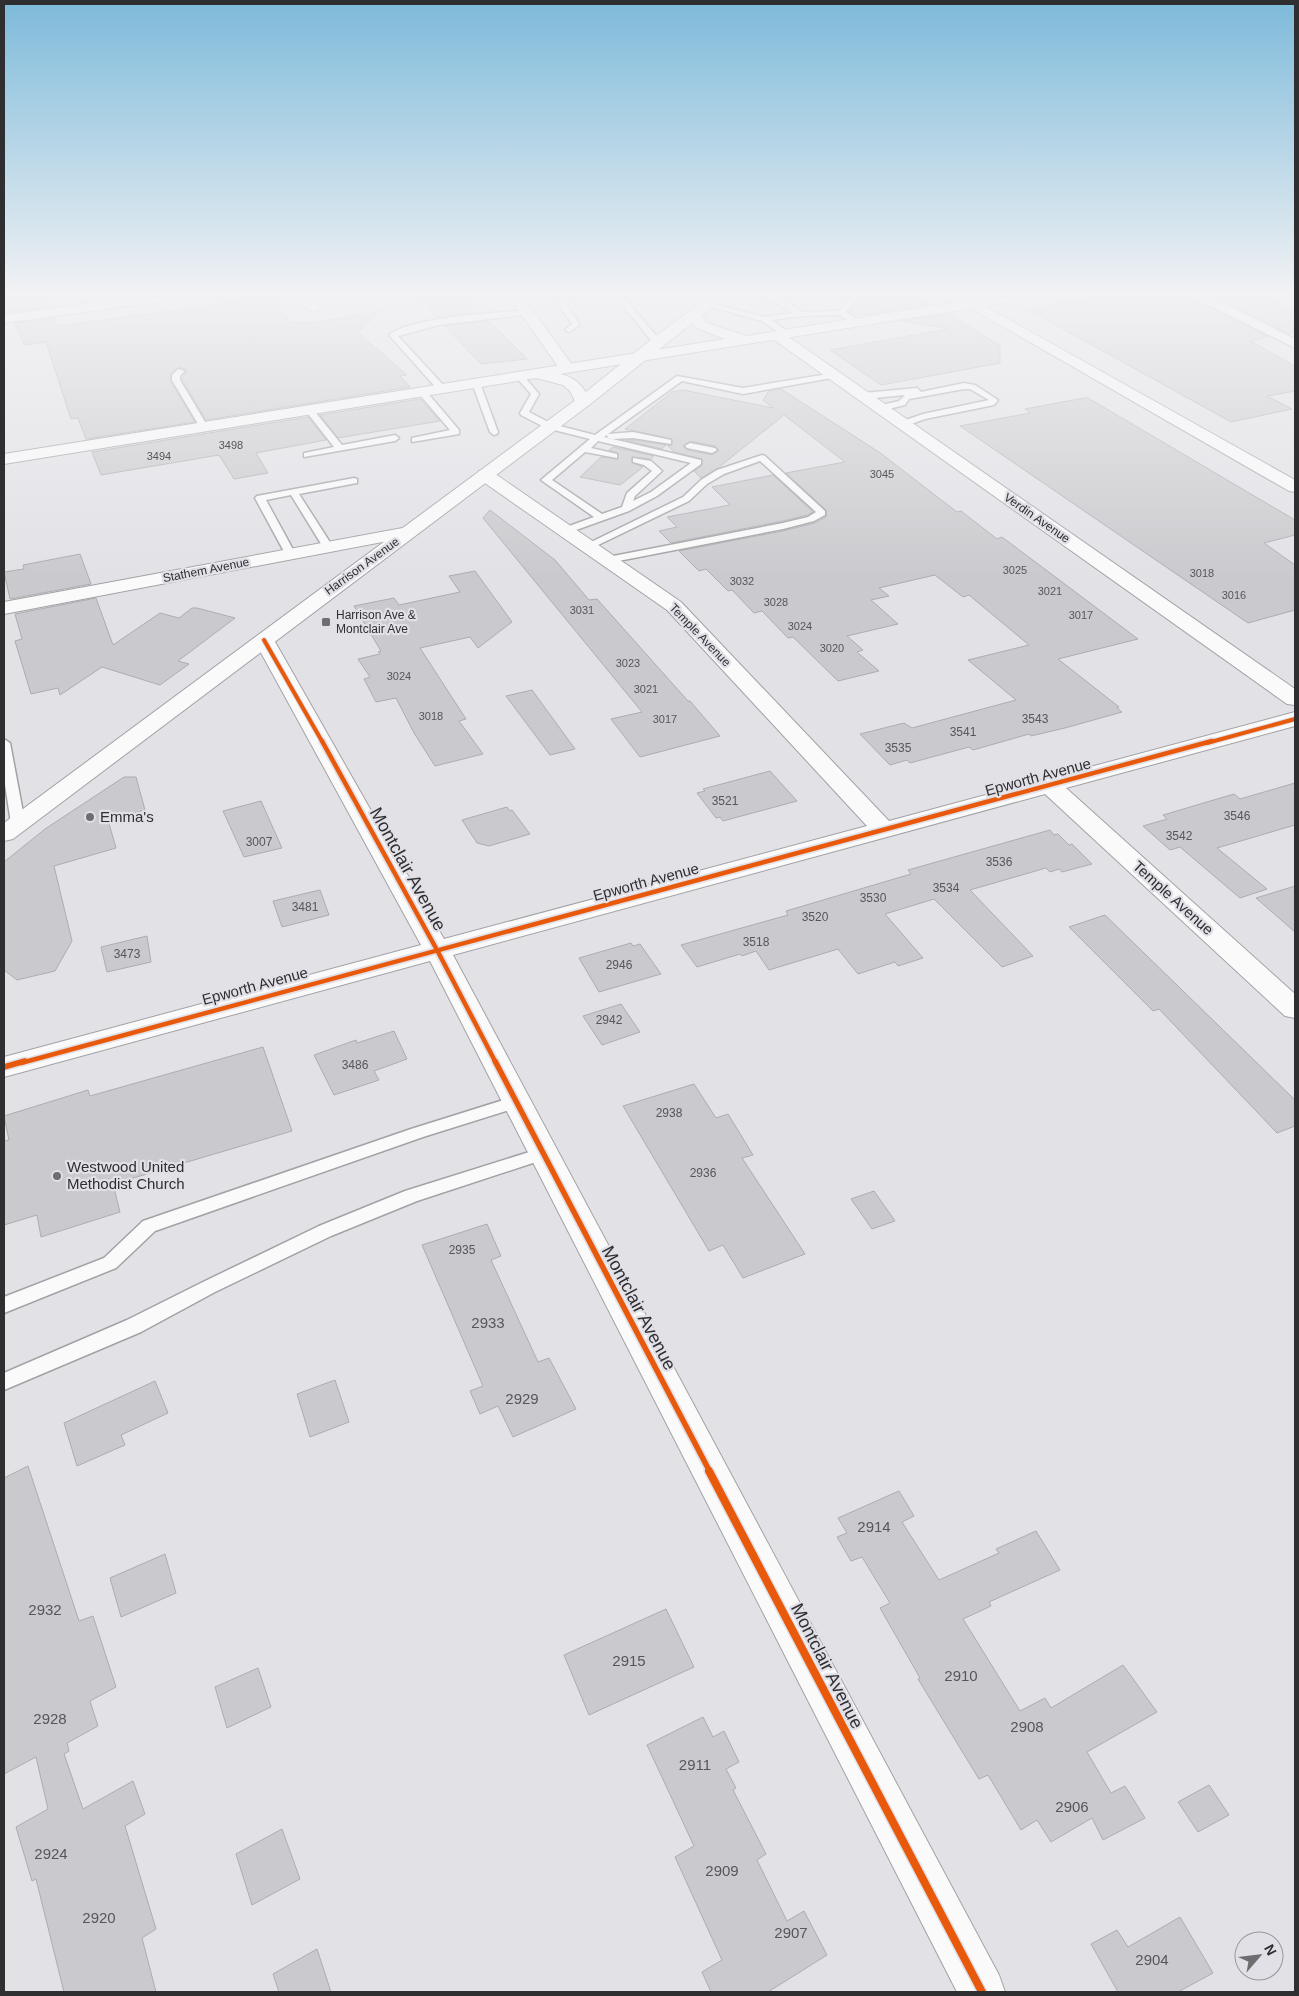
<svg xmlns="http://www.w3.org/2000/svg" width="1299" height="1996" font-family="Helvetica,sans-serif">
<style>
.building{fill:#cac9cd;stroke:#adacb0;fill-rule:evenodd}
.lines{fill:none;stroke-linecap:round;stroke-linejoin:round}
.service-casing{stroke:#a2a2a5;stroke-width:3}
.minor-casing{stroke:#a2a2a5;stroke-width:2}
.tertiary-casing{stroke:#a2a2a5;stroke-width:2}
.secondary-casing{stroke:#a2a2a5;stroke-width:2}
.service{fill:#fbfafb;fill-rule:evenodd}
.minor{fill:#fbfafb;fill-rule:evenodd}
.tertiary{fill:#fbfafb;fill-rule:evenodd}
.secondary{fill:#fbfafb;fill-rule:evenodd}
.cycleway-far3-casing{stroke:#e1e0e7;stroke-width:6}
.cycleway-far2-casing{stroke:#e1e0e7;stroke-width:8}
.cycleway-far1-casing{stroke:#e1e0e7;stroke-width:9}
.cycleway-casing{stroke:#e1e0e7;stroke-width:11}
.cycleway-far3{stroke:#e8590c;stroke-width:4}
.cycleway-far2{stroke:#e8590c;stroke-width:4.5}
.cycleway-far1{stroke:#e8590c;stroke-width:5.5}
.cycleway{stroke:#e8590c;stroke-width:8}
.poi-dot{fill:#6e6d70;stroke:#e1e0e7;stroke-width:2}
.labels{text-anchor:middle;stroke-width:4.5;stroke-linejoin:round;paint-order:stroke}
.far-number-label{font-size:11px;fill:#57565a}
.far-street-label{font-size:12px;fill:#2f2e31;stroke:#e1e0e7}
.far-poi-label{font-size:12px;fill:#2f2e31;stroke:#e1e0e7;text-anchor:start}
.number-label{font-size:12px;fill:#57565a}
.street-label{font-size:15px;fill:#2f2e31;stroke:#e1e0e7}
.poi-label{font-size:15px;fill:#2f2e31;stroke:#e1e0e7;text-anchor:start}
.near-number-label{font-size:15px;fill:#57565a}
.near-street-label{font-size:18px;fill:#2f2e31;stroke:#e1e0e7}
</style>
<rect width="100%" height="100%" fill="#e2e1e6"/>
<!-- building -->
<g class="building">
<path d="M4 297H45L49 307 10 312Z"/>
<path d="M252 297H271L290 322H317L380 311 357 332 407 375 400 376 410 387 206 420 182 379 187 370 179 367 171 374 170 381 195 422 86 439 78 418 71 419 46 342 24 345 15 323 54 318 57 326 223 304 221 302Z"/>
<path d="M419 297H463L475 313 437 318Z"/>
<path d="M860 297H921L932 304 866 315 849 312Z"/>
<path d="M1098 297H1190L1269 337 1250 341 1295 366V391L1267 396 1292 409 1231 422 1027 309Z"/>
<path d="M1216 297H1267L1295 312V332L1289 334Z"/>
<path d="M948 314 1000 346V363L881 385 830 350 949 329 902 321Z"/>
<path d="M487 321 497 329 527 359 481 364 445 326Z"/>
<path d="M781 389 879 452 957 512 961 511 997 539 1002 537 1138 639 1058 659 1119 707 1117 708 1122 712 1065 728 1031 736 1029 734 973 750 969 747 910 763 907 760 890 765 860 734 904 723 912 728 1016 700 968 660 1029 645 969 595 963 597 935 575 879 588 889 596 871 600 898 624 847 636 863 650 857 652 879 671 838 681 793 637 788 638 762 611 754 613 732 590 728 591 706 569 699 571 679 551 783 531 815 523 826 517V510L786 473 845 462 784 415 718 468 701 478 694 471 702 466V459L674 452 667 445H672V439L625 429 672 392 683 390 773 408 763 400 769 391ZM690 441 715 446 719 450 712 455 687 450 683 446Z"/>
<path d="M1084 398H1088L1295 520V535L1264 543 1295 565V610L1248 623 960 426 1030 413 1025 409Z"/>
<path d="M420 399 440 421 338 438 320 415Z"/>
<path d="M308 417 326 440 256 453 268 473 234 479 219 455 101 475 92 452Z"/>
<path d="M626 440H633L666 445 662 449Z"/>
<path d="M613 447 654 456 651 459 632 457V463L643 467 620 485 580 477 601 457 618 459V453L609 450Z"/>
<path d="M773 475 813 512 807 515 783 521 671 543 659 531 677 527 667 517 730 505 712 487Z"/>
<path d="M490 510 555 560 589 600 597 599 688 701H690L720 736 640 757 611 719 642 712 483 518Z"/>
<path d="M80 554 91 584 10 599 4 572 24 569 23 565Z"/>
<path d="M475 571 512 622 478 648 470 637 420 648 466 719 459 721 483 754 435 766 414 733 396 698 376 702 364 679 370 677 358 659 380 654 378 652 381 651 354 606 394 598 399 605 460 592 449 576Z"/>
<path d="M96 598 113 645 160 613 179 618 192 608H197L235 618 178 661 189 664 160 685 102 667 60 695 58 688 31 694 15 641 22 639 15 614Z"/>
<path d="M532 690 575 749 550 755 506 696Z"/>
<path d="M770 771 797 801 723 821 720 817 716 818 697 793 705 791 703 789Z"/>
<path d="M124 777H136L145 810 108 820 116 848 54 866 72 941 55 971 17 980 4 970V862L45 829Z"/>
<path d="M1295 783V825L1217 848 1267 889 1240 898 1180 847 1170 850 1143 826 1167 819 1163 815 1234 794 1240 799Z"/>
<path d="M261 801 282 848 244 857 223 811Z"/>
<path d="M507 807 510 811 512 810 530 834 489 846 477 843 462 820Z"/>
<path d="M1050 830 1054 835 1058 834 1069 845 1072 844 1092 864 1062 872 1059 869 1050 872 1046 868 970 890 1033 956 1002 967 934 899 885 914 923 958 898 966 895 962 858 974 838 949 769 970 756 951 742 956 740 954 697 967 681 945 788 915 786 911 911 874 908 870Z"/>
<path d="M1295 886V932L1256 898Z"/>
<path d="M320 890 329 915 282 927 273 901Z"/>
<path d="M1105 915 1295 1100V1126L1277 1133 1159 1009 1153 1011 1069 927Z"/>
<path d="M147 936 151 962 107 972 101 947Z"/>
<path d="M631 943 633 946 640 944 661 974 599 992 579 958Z"/>
<path d="M621 1004 640 1032 602 1045 583 1016Z"/>
<path d="M394 1031 407 1059 374 1071 379 1080 334 1095 314 1055 356 1040 357 1043Z"/>
<path d="M263 1047 292 1131 113 1184 120 1212 41 1237 37 1215 4 1225V1141L9 1140 4 1116 88 1090 90 1096Z"/>
<path d="M694 1084 716 1118 728 1114 753 1155 742 1158 805 1254 743 1278 723 1245 709 1251 623 1106Z"/>
<path d="M874 1191 895 1221 872 1229 851 1199Z"/>
<path d="M487 1224 501 1256 491 1260 538 1362 549 1358 576 1409 513 1437 498 1406 480 1414 470 1391 483 1386 422 1245Z"/>
<path d="M335 1380 349 1422 310 1437 297 1394Z"/>
<path d="M155 1381 168 1413 121 1435 125 1445 77 1466 64 1423Z"/>
<path d="M28 1466 79 1621 93 1616 116 1687 90 1701 98 1726 67 1743 69 1751 64 1754 83 1809 133 1781 145 1814 125 1826 156 1929 142 1938 156 1992H64L36 1879 32 1881 16 1827 48 1809 36 1757 4 1774V1478Z"/>
<path d="M899 1491 914 1516 902 1522 939 1580 999 1553 996 1549 1036 1531 1060 1570 989 1602 991 1606 963 1619 1020 1711 1045 1698 1051 1708 1123 1665 1157 1712 1087 1752 1111 1793 1125 1786 1145 1818 1103 1840 1092 1818 1051 1842 1037 1820 1021 1830 988 1775 979 1779 918 1679 920 1678 880 1608 890 1603 862 1557 851 1561 837 1537 847 1533 838 1518Z"/>
<path d="M165 1554 176 1593 121 1617 110 1578Z"/>
<path d="M666 1609 694 1667 589 1715 564 1655Z"/>
<path d="M258 1668 271 1707 227 1728 215 1687Z"/>
<path d="M703 1717 713 1737 724 1731 739 1762 726 1769 736 1788 733 1790 766 1854 757 1860 787 1921 804 1911 827 1955 768 1992H711L702 1972 722 1960 675 1857 694 1846 647 1745Z"/>
<path d="M1209 1785 1229 1815 1198 1832 1178 1802Z"/>
<path d="M282 1829 300 1879 252 1905 236 1854Z"/>
<path d="M1180 1917 1213 1973 1178 1992H1118L1091 1944 1117 1930 1128 1947Z"/>
<path d="M317 1949 331 1992H279L273 1974Z"/>
</g>
<g class="lines">
<defs>
<g id="service">
<path d="M566 297H575L566 304 580 325 569 332 565 330 572 324 558 303Z"/>
<path d="M616 297H623L660 340V344H654Z"/>
<path d="M763 297H775L784 300 802 312 839 311 851 297H858L846 312 863 323 856 325 840 315 800 316 772 320 789 333V337H786L762 321 705 305 709 303 765 317 793 313 778 304Z"/>
<path d="M527 310 531 312 530 314 439 325 398 336 445 387V391H439L389 335C410 317 497 313 527 310Z"/>
<path d="M178 369 185 371 180 376V380L208 427 207 429H201L172 380V375Z"/>
<path d="M834 373 838 375 837 377 743 394 682 381 608 434 633 432 671 440V444L633 438 611 439 608 438 607 435 604 437 701 460V464L657 496 629 511 565 534 561 533V529L594 517 541 480 590 439 546 428 521 415 520 413 531 394 515 376 522 374 539 394 529 412 552 424 595 435 677 376 743 388ZM598 441 691 463 651 492 633 501 635 496 662 471 651 461 633 458V462L644 465 652 471 627 493 622 507 602 514 552 480 585 452 617 458V454L591 448Z"/>
<path d="M476 380 480 383 498 432 497 434 494 435 490 432 472 383Z"/>
<path d="M964 383 975 385 998 400 994 405 925 419 903 427 899 424 900 422 923 414 989 400 970 389H964L909 399 905 405 880 411 877 410V406L899 401 905 395 864 399 860 396 864 393 917 388 921 392Z"/>
<path d="M419 390H425L459 430V434L412 442V438L450 430 419 394Z"/>
<path d="M309 407 312 408 342 445 395 435 399 438 395 441 304 457V453L334 447 305 410Z"/>
<path d="M690 443 715 448 717 450 712 453 687 448 685 446Z"/>
<path d="M762 455 765 456 825 511V515L814 521 783 529 608 563 603 560 608 557 783 523 808 517 816 512 760 461 724 474 707 484 689 501 592 548H584L583 546 683 497 701 480 717 470Z"/>
<path d="M354 478 357 479V483L299 494 333 547 328 550 323 547 291 495 266 500 296 555 291 558 287 557 255 498 257 496Z"/>
<path d="M4 739 10 743 25 823 18 827 11 823 4 778Z"/>
<path d="M516 1096 522 1098 524 1102 522 1106 423 1137 155 1231 116 1268 4 1313V1297L104 1258 143 1221 411 1129Z"/>
<path d="M542 1148 548 1150 550 1154 548 1158 417 1201 331 1236 215 1292 141 1332 4 1390V1373L127 1320 203 1282 319 1226 405 1191Z"/>
</g>
<g id="minor">
<path d="M132 297H172L165 301 4 323V315Z"/>
<path d="M295 297H311L322 308 315 312 310 311Z"/>
<path d="M509 297H523L575 369 572 372H562Z"/>
<path d="M1192 297H1211L1295 339V348Z"/>
<path d="M974 300 1295 480V492L1289 491 969 307 967 304Z"/>
<path d="M778 332 783 333 1295 689V705L1287 704 773 339 771 336 773 333Z"/>
<path d="M485 470 491 471 681 602 889 821 1295 712V726L1066 788 1295 994V1018L1285 1016 1045 794 453 955 999 1975 1005 1992H957L430 961 4 1077V1057L421 945 254 640 257 636 264 634 271 636 274 640 444 939 867 826 667 610 479 479 476 475 479 471Z"/>
<path d="M408 527 414 528 417 532 414 536 4 614V602Z"/>
</g>
<path id="tertiary" d="M988 297H1023L1016 301 560 374C577 378 584 387 591 402L589 405H577L570 391 563 385 536 378 4 464V454L725 339 694 327 689 314 696 310 701 311 705 322 709 324 747 336Z"/>
<path id="secondary" d="M709 297H725L589 405 13 839 4 841V823L577 399 652 339Z"/>
</defs>
<!-- service casing -->
<use href="#service" class="service-casing"/>
<!-- minor casing -->
<use href="#minor" class="minor-casing"/>
<!-- tertiary casing -->
<use href="#tertiary" class="tertiary-casing"/>
<!-- secondary casing -->
<use href="#secondary" class="secondary-casing"/>
<!-- service -->
<use href="#service" class="service"/>
<!-- minor -->
<use href="#minor" class="minor"/>
<!-- tertiary -->
<use href="#tertiary" class="tertiary"/>
<!-- secondary -->
<use href="#secondary" class="secondary"/>
<defs>
<g id="cycleway-far3">
<path d="M264 640 323 743"/>
<path d="M1207 743 1295 719"/>
</g>
<g id="cycleway-far2">
<path d="M322 741 437 950 496 1063"/>
<path d="M21 1063 1212 741"/>
</g>
<g id="cycleway-far1">
<path d="M495 1061 710 1472"/>
<path d="M4 1067 25 1061"/>
</g>
<path id="cycleway" d="M709 1471 982 1992"/>
</defs>
<!-- cycleway-far3 casing -->
<use href="#cycleway-far3" class="cycleway-far3-casing"/>
<!-- cycleway-far2 casing -->
<use href="#cycleway-far2" class="cycleway-far2-casing"/>
<!-- cycleway-far1 casing -->
<use href="#cycleway-far1" class="cycleway-far1-casing"/>
<!-- cycleway casing -->
<use href="#cycleway" class="cycleway-casing"/>
<!-- cycleway-far3 -->
<use href="#cycleway-far3" class="cycleway-far3"/>
<!-- cycleway-far2 -->
<use href="#cycleway-far2" class="cycleway-far2"/>
<!-- cycleway-far1 -->
<use href="#cycleway-far1" class="cycleway-far1"/>
<!-- cycleway -->
<use href="#cycleway" class="cycleway"/>
</g>
<!-- sky -->
<linearGradient id="sky" x2="0" y2="1"><stop stop-color="#7dbada"/><stop offset="0.51" stop-color="#f2f2f4"/><stop offset="1" stop-color="#f2f2f4" stop-opacity="0"/></linearGradient>
<rect width="1299" height="577" fill="url(#sky)"/>
<!-- markers -->
<g class="poi-dot">
<rect x="321" y="617" width="10" height="10" rx="2.5"/>
<circle cx="90" cy="817" r="5"/>
<circle cx="57" cy="1176" r="5"/>
</g>
<g class="labels">
<!-- far-number labels -->
<g class="far-number-label">
<text x="231" y="449">3498</text>
<text x="159" y="460">3494</text>
<text x="882" y="478">3045</text>
<text x="1015" y="574">3025</text>
<text x="1202" y="577">3018</text>
<text x="742" y="585">3032</text>
<text x="1050" y="595">3021</text>
<text x="1234" y="599">3016</text>
<text x="776" y="606">3028</text>
<text x="582" y="614">3031</text>
<text x="1081" y="619">3017</text>
<text x="800" y="630">3024</text>
<text x="832" y="652">3020</text>
<text x="628" y="667">3023</text>
<text x="399" y="680">3024</text>
<text x="646" y="693">3021</text>
<text x="431" y="720">3018</text>
<text x="665" y="723">3017</text>
</g>
<!-- far-street labels -->
<g class="far-street-label">
<text transform="translate(1037 518) rotate(35)" y="4">Verdin Avenue</text>
<text transform="translate(362 566) rotate(-36)" y="4">Harrison Avenue</text>
<text transform="translate(206 570) rotate(-11)" y="4">Stathem Avenue</text>
<text transform="translate(700 635) rotate(46)" y="4">Temple Avenue</text>
</g>
<!-- far-poi labels -->
<g class="far-poi-label">
<text x="336" y="619">Harrison Ave &amp;<tspan x="336" dy="14">Montclair Ave</tspan></text>
</g>
<!-- number labels -->
<g class="number-label">
<text x="1035" y="723">3543</text>
<text x="963" y="736">3541</text>
<text x="898" y="752">3535</text>
<text x="725" y="805">3521</text>
<text x="1237" y="820">3546</text>
<text x="1179" y="840">3542</text>
<text x="259" y="846">3007</text>
<text x="999" y="866">3536</text>
<text x="946" y="892">3534</text>
<text x="873" y="902">3530</text>
<text x="305" y="911">3481</text>
<text x="815" y="921">3520</text>
<text x="756" y="946">3518</text>
<text x="127" y="958">3473</text>
<text x="619" y="969">2946</text>
<text x="609" y="1024">2942</text>
<text x="355" y="1069">3486</text>
<text x="669" y="1117">2938</text>
<text x="703" y="1177">2936</text>
<text x="462" y="1254">2935</text>
</g>
<!-- street labels -->
<g class="street-label">
<text transform="translate(1038 777) rotate(-15)" y="5">Epworth Avenue</text>
<text transform="translate(646 882) rotate(-15)" y="5">Epworth Avenue</text>
<text transform="translate(1173 898) rotate(42)" y="5">Temple Avenue</text>
<text transform="translate(255 986) rotate(-15)" y="5">Epworth Avenue</text>
</g>
<!-- poi labels -->
<g class="poi-label">
<text x="100" y="822">Emma's</text>
<text x="67" y="1172">Westwood United<tspan x="67" dy="17">Methodist Church</tspan></text>
</g>
<!-- near-number labels -->
<g class="near-number-label">
<text x="488" y="1328">2933</text>
<text x="522" y="1404">2929</text>
<text x="874" y="1532">2914</text>
<text x="45" y="1615">2932</text>
<text x="629" y="1666">2915</text>
<text x="961" y="1681">2910</text>
<text x="50" y="1724">2928</text>
<text x="1027" y="1732">2908</text>
<text x="695" y="1770">2911</text>
<text x="1072" y="1812">2906</text>
<text x="51" y="1859">2924</text>
<text x="722" y="1876">2909</text>
<text x="99" y="1923">2920</text>
<text x="791" y="1938">2907</text>
<text x="1152" y="1965">2904</text>
</g>
<!-- near-street labels -->
<g class="near-street-label">
<text transform="translate(408 869) rotate(61)" y="6">Montclair Avenue</text>
<text transform="translate(639 1308) rotate(62)" y="6">Montclair Avenue</text>
<text transform="translate(827 1666) rotate(63)" y="6">Montclair Avenue</text>
</g>
</g>
<!-- border -->
<rect width="1299" height="1996" fill="none" stroke="#2f2e31" stroke-width="10"/>
<!-- north arrow -->
<g transform="translate(1259 1956) rotate(62)"><circle r="24" fill="#e1e0e7" stroke="#9a999e"/>
<path d="M0-4L9 19L0 12L-9 19Z" fill="#6e6d70"/>
<text y="-8" font-size="14" font-weight="bold" text-anchor="middle" fill="#2f2e31">N</text>
</g>
</svg>
